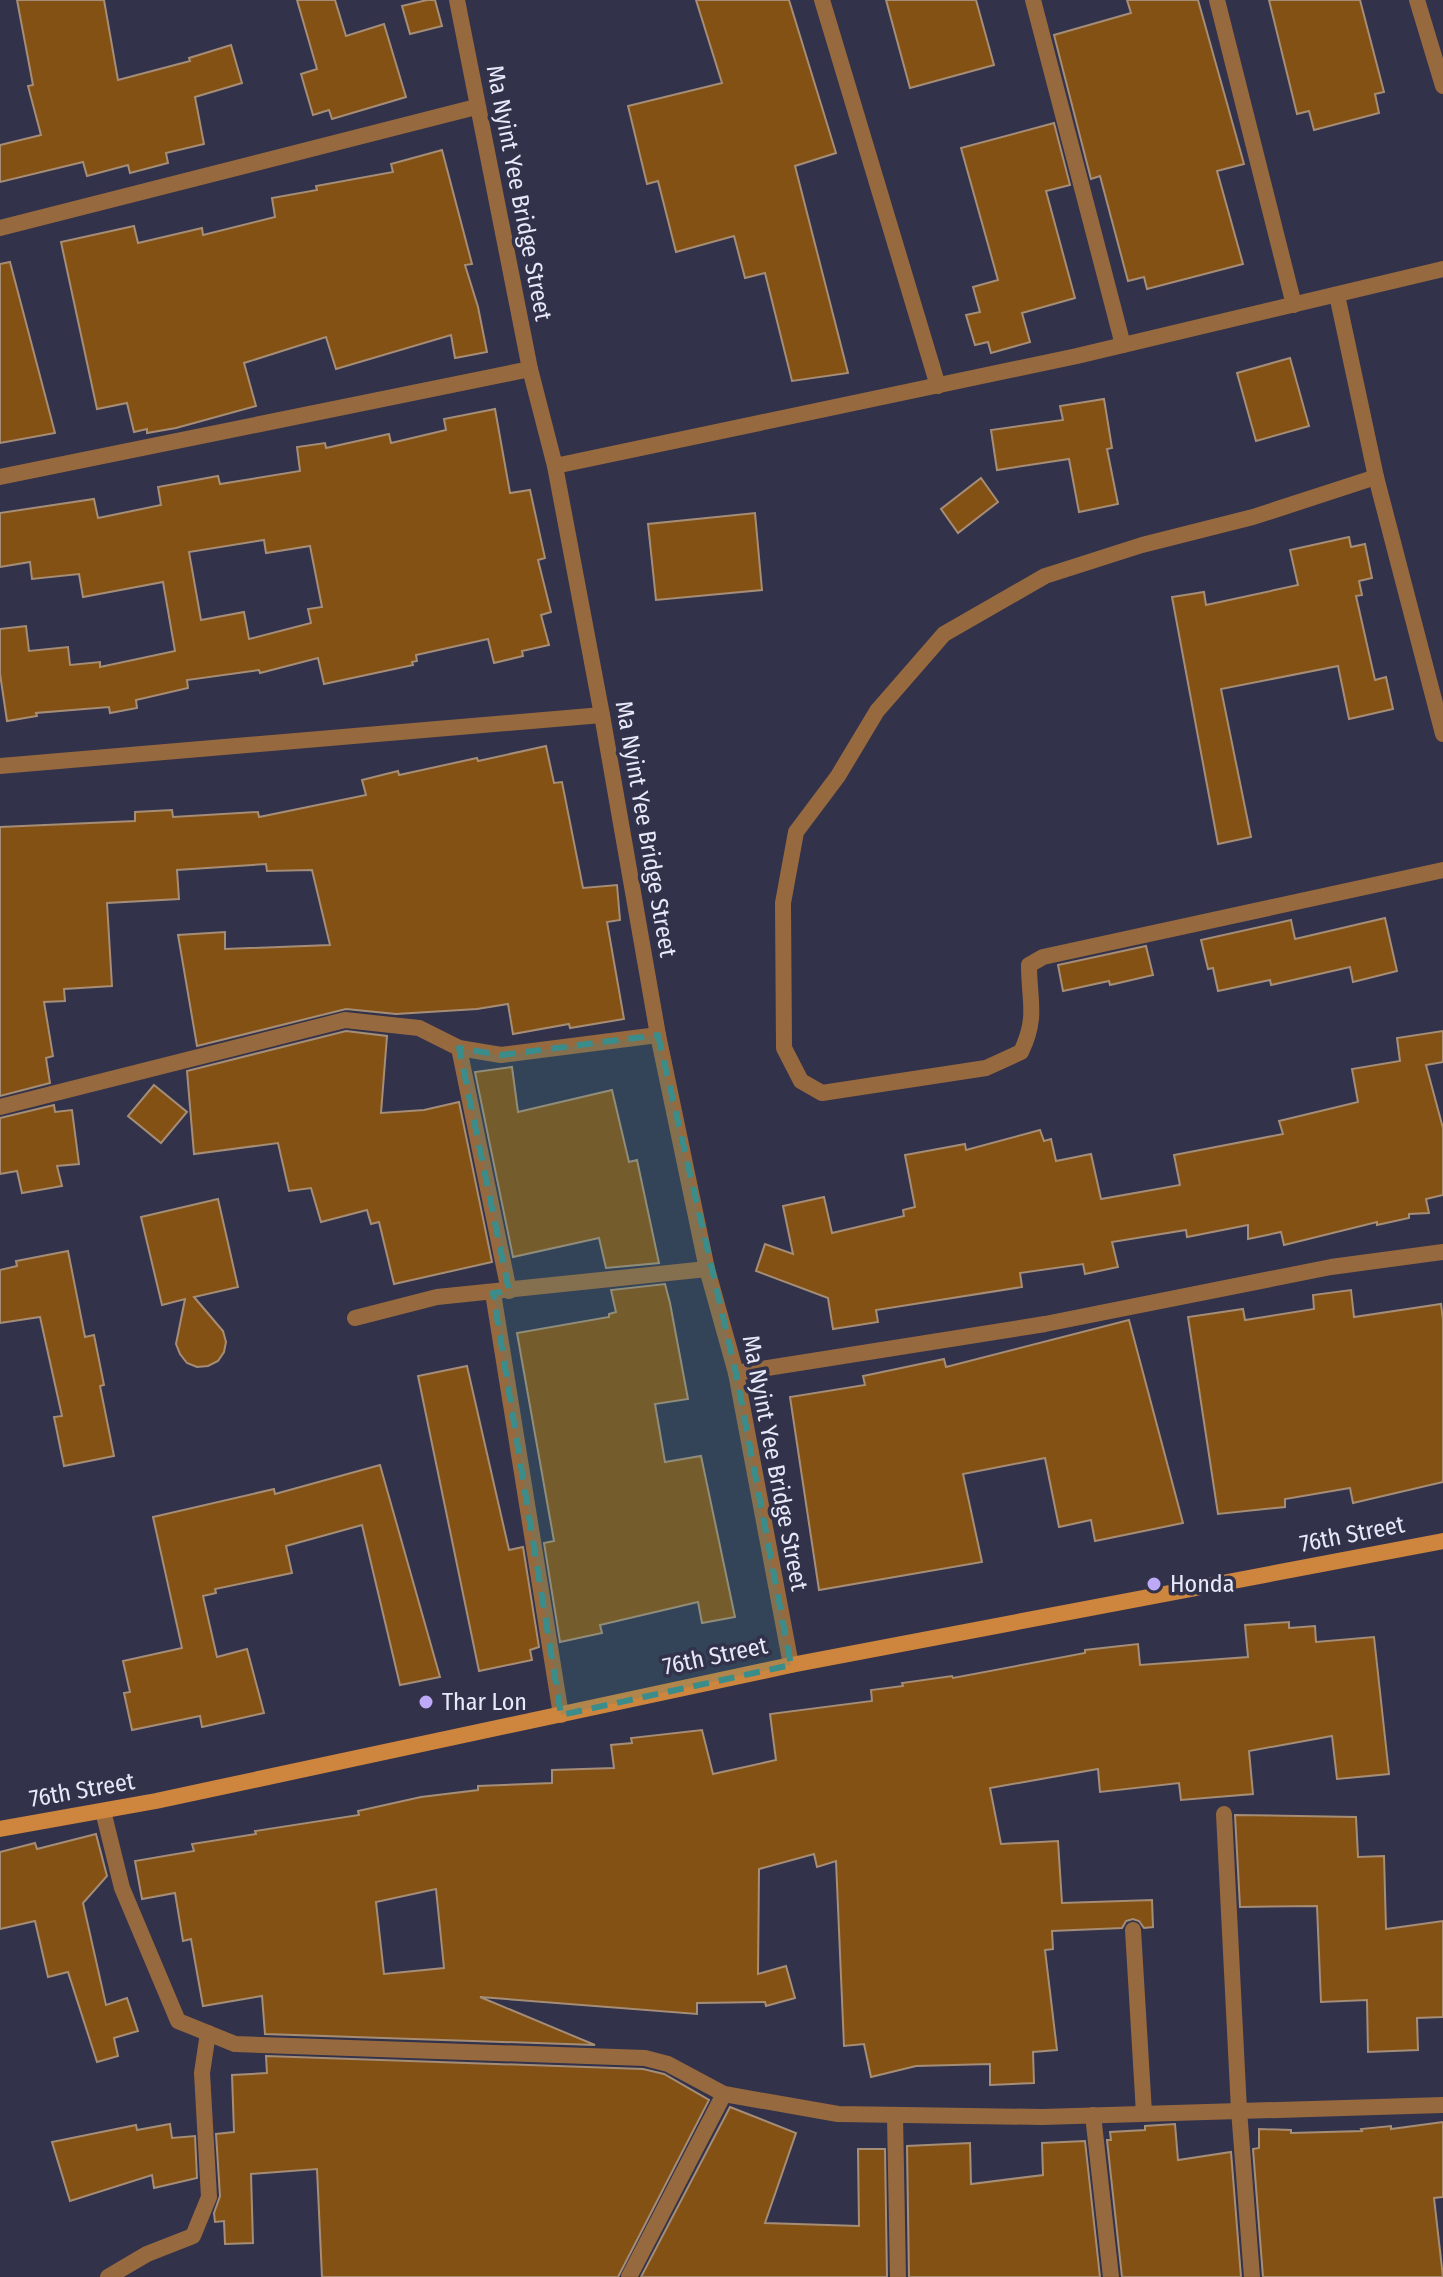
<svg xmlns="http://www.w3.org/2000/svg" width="1443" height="2277" font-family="'Fira Sans Condensed',sans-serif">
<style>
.building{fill:#845115;stroke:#a58d76;stroke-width:2;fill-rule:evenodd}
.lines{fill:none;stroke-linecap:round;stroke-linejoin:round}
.street{stroke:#97693f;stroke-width:16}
.secondary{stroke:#ce853d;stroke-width:16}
.marked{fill:#3a8d8a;fill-opacity:0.2;stroke:#3a8d8a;stroke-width:6;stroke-dasharray:16 10;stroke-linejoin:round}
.poi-dot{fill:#bda9f5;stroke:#32324b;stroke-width:3}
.labels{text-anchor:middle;stroke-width:7;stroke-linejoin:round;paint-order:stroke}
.street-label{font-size:24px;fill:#e7e9f9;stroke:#32324b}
.poi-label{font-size:24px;fill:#e7e9f9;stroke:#32324b;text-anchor:start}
</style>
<rect width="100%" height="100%" fill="#32324b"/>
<!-- building -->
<g class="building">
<path d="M17 0H104L118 80 190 61 189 58 231 45 242 83 195 97 204 144 166 153 168 163 130 173 128 165 87 176 83 162 0 182V145L41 135 28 86 33 85Z"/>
<path d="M297 0H335L346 36 384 24 406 97 332 119 329 110 313 115 301 74 317 69Z"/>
<path d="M427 0H435L442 26 410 34 402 6Z"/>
<path d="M696 0H789L836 153 795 166 848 373 792 381 765 273 745 278 734 236 676 252 658 181 647 184 628 106 722 83Z"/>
<path d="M886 0H976L994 65 910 88Z"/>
<path d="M1127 0H1198L1244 164 1217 171 1243 264 1147 289 1144 277 1128 281 1100 176 1091 179 1054 35 1131 13Z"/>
<path d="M1269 0H1360L1384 92 1375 94 1379 113 1314 130 1309 111 1297 114Z"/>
<path d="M1054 123 1070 185 1046 191 1075 298 1022 313 1030 342 991 353 988 342 975 345 966 315 980 312 973 287 998 280 961 148Z"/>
<path d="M442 150 472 264 465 265 478 307 487 352 455 358 451 335 336 369 326 337 244 363 256 406 176 428 147 433V429L134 432 127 403 97 409 61 242 134 226 138 243 202 228 203 235 275 217 272 198 317 190 316 186 393 172 391 164Z"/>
<path d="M10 262 55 433 0 443V264Z"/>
<path d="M1290 358 1309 426 1256 441 1237 373Z"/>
<path d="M1104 399 1112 448 1107 449 1118 504 1079 512 1069 459 997 470 991 430 1063 420 1060 406Z"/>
<path d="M495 409 510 493 530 490 545 558 538 560 551 612 541 615 549 645 522 651 523 656 494 663 488 639 416 655 417 661 412 662 413 665 324 684 318 658 260 673 259 670 187 680 188 688 136 700 137 708 110 713 109 707 36 713 37 716 7 721 0 674V629L26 626 29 651 68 647 70 665 100 662V667L175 651 163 582 83 597 79 574 32 579 30 562 0 567V513L94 499 98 518 161 505 158 487 218 476 220 484 300 471 297 447 325 443 326 448 389 434 391 443 446 430 444 419ZM264 540 266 553 310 546 322 607 308 609 311 623 249 639 244 612 201 620 189 552Z"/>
<path d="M981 478 998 502 958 533 941 509Z"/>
<path d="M755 513 762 590 656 600 648 524Z"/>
<path d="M1349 537 1351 547 1365 544 1372 578 1359 581 1362 595 1356 596 1375 680 1386 677 1393 709 1349 719 1338 666 1221 689 1251 837 1218 844 1172 597 1204 592 1206 605 1298 585 1290 550Z"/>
<path d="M546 746 554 783 562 782 583 888 617 885 620 920 607 922 624 1019 570 1028 569 1024 513 1034 508 1004 477 1009 396 1014 346 1009 197 1046 178 935 225 932V949L330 945 312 870 267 871 266 864 177 870 179 899 107 903 112 986 64 989 65 1001 44 1002 53 1056 46 1058 50 1083 0 1096V827L135 821V812L172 810 173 817 258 812 259 817 366 795 362 780 398 771 399 775 477 758 478 761Z"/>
<path d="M1385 918 1397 971 1353 982 1350 967 1271 985 1270 980 1218 991 1213 968 1208 969 1201 940 1291 920 1295 939Z"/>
<path d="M1146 946 1153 975 1110 985 1109 981 1063 991 1058 965Z"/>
<path d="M346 1031 387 1036 381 1113 424 1110 459 1102 492 1262 394 1284 379 1222 371 1224 367 1210 321 1222 311 1188 289 1191 278 1143 194 1154 187 1071Z"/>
<path d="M1443 1031V1062L1426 1065 1443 1128V1195L1426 1199 1429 1213 1409 1214V1218L1377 1225V1222L1284 1245 1281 1232 1248 1239V1225L1187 1237 1186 1230 1112 1242 1118 1267 1085 1274 1083 1264 1020 1273 1022 1287 876 1310 878 1322 833 1329 828 1298 756 1271 765 1244 793 1254 783 1206 824 1197 832 1233 904 1216 903 1210 915 1207 905 1155 965 1144 966 1150 1040 1130 1044 1141 1051 1139 1056 1161 1091 1154 1101 1199 1180 1185 1174 1155 1283 1134 1279 1121 1358 1102 1352 1069 1400 1061 1397 1038Z"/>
<path d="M512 1067 518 1112 612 1090 629 1162 637 1160 659 1263 606 1268 599 1238 513 1257 475 1072Z"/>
<path d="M154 1085 187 1112 161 1143 128 1116Z"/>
<path d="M54 1105 55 1112 72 1110 79 1164 57 1166 62 1186 22 1193 17 1171 0 1174V1118Z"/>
<path d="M218 1199 238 1287 194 1297 223 1331 226 1342 224 1352 218 1361 208 1366 197 1367 187 1363 180 1354 176 1344 185 1299 162 1305 141 1217Z"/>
<path d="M68 1251 85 1337 94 1335 104 1385 100 1386 114 1456 64 1466 54 1417 62 1416 40 1317 0 1323V1270L17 1266 16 1261Z"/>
<path d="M665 1284 670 1303 688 1399 655 1404 665 1462 701 1456 735 1617 702 1623 698 1602 600 1625 602 1633 560 1642 544 1543 554 1541 517 1333 609 1317V1314L616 1312 611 1290Z"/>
<path d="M1351 1290 1354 1317 1441 1304 1443 1320V1482L1353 1503 1350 1488 1285 1499V1507L1218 1514 1188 1317 1243 1309 1245 1320 1314 1309 1313 1295Z"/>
<path d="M1129 1320 1183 1523 1095 1541 1091 1520 1059 1527 1045 1458 963 1474 982 1562 819 1590 790 1397 865 1385 863 1376 944 1359 946 1367Z"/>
<path d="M467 1366 509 1550 523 1547 539 1647 530 1650 532 1660 479 1671 418 1376Z"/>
<path d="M380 1465 440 1677 400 1685 362 1525 286 1546 292 1573 215 1589 216 1593 203 1596 217 1657 247 1649 264 1713 202 1727 200 1716 132 1730 124 1693 130 1692 123 1661 182 1648 153 1517 274 1489 275 1494Z"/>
<path d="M1289 1622V1628L1315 1626 1316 1642 1374 1637 1389 1774 1337 1779 1332 1736 1249 1751 1253 1794 1181 1800 1179 1783 1100 1792 1098 1769 990 1788 1001 1844 1058 1841 1062 1903 1152 1900 1153 1927 1144 1928 1139 1921 1133 1919 1126 1921 1122 1928 1052 1931 1053 1949 1045 1950 1057 2050 1033 2052 1034 2083 990 2085V2064L916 2066 871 2077 864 2044 844 2046 836 1861 817 1867 814 1854 759 1869 758 1974 786 1966 795 1998 766 2006 765 2002 697 2003V2014L480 1997 595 2045 265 2034 262 1996 203 2006 191 1939 183 1941 175 1893 142 1899 135 1861 194 1851 192 1844 256 1834 255 1831 359 1815 358 1811 421 1797 478 1790V1786L552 1783V1770L614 1768 611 1745 632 1743 631 1738 702 1730 713 1774 776 1760 770 1714 872 1701 871 1690 903 1686 902 1683 952 1676 953 1678 1085 1653V1650L1138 1644 1140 1665 1248 1657 1245 1625ZM436 1889 444 1968 384 1974 376 1902Z"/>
<path d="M1235 1815 1356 1817 1358 1857 1384 1856 1386 1929 1443 1921V2017L1417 2018 1418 2050 1368 2052 1367 2000 1321 2002 1317 1906 1240 1907Z"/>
<path d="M96 1834 107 1876 83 1903 106 2005 127 1998 138 2031 114 2038 118 2056 97 2062 68 1972 48 1977 35 1921 0 1929V1852L35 1843 37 1849Z"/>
<path d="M266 2056 643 2069 664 2074 709 2100 618 2277H322L317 2169 251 2174 253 2243 225 2244 224 2221 215 2222 214 2213 220 2196 216 2134 234 2132 232 2075 267 2073Z"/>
<path d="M730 2107 796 2133 765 2223 859 2226 858 2149H885L887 2277H641Z"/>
<path d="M1443 2122V2197L1434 2198 1443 2277H1263L1253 2149 1259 2148V2129L1291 2130V2133L1362 2131 1361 2129 1391 2126V2129Z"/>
<path d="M170 2124 172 2138 195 2136 197 2178 154 2188 152 2175 70 2201 52 2142 136 2125 137 2130Z"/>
<path d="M1175 2124 1178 2160 1231 2152 1241 2277H1122L1107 2140H1111L1110 2132 1145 2130V2126Z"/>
<path d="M1085 2141 1100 2277H909L907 2146 970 2143 971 2184 1043 2175 1042 2143Z"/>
</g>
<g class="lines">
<!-- street -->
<g class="street">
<path d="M457 0 530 369 555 466 602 715 658 1035 707 1269 736 1373 791 1665"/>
<path d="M822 0 938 386"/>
<path d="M1033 0 1123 345"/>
<path d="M1217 0 1294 305"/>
<path d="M1417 0 1443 86"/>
<path d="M0 228 476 107"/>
<path d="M1337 295 1376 477 1443 734"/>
<path d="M555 466 1077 356 1443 269"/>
<path d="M0 477 530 369"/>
<path d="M1376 477 1253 517 1142 545 1045 576 944 634 877 711 838 776 796 832 783 903 784 1048 801 1081 822 1093 986 1068 1021 1052C1038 1017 1029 1001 1029 965L1043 957 1443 870"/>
<path d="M0 766 602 715"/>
<path d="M459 1048 509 1291"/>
<path d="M0 1107 345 1020 419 1028 459 1048 501 1055 658 1035"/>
<path d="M493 1293 561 1715"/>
<path d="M355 1318 437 1297 707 1269"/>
<path d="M736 1373 1045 1324 1331 1267 1443 1252"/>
<path d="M103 1811 122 1888 178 2021 235 2044 645 2058 668 2064 724 2094 838 2114 1042 2117 1443 2105"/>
<path d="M1224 1814 1239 2110 1252 2277"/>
<path d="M1133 1930 1144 2113"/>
<path d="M1093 2115 1111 2277"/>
<path d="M895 2116 898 2277"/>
<path d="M108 2277 147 2254 193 2236 209 2197 202 2073 208 2033"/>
<path d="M629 2277 724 2094"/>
</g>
<!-- secondary -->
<path class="secondary" d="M0 1829 156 1801 791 1665 1443 1541"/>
</g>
<!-- marked area -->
<path class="marked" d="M658 1035 736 1373 791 1665 561 1715 493 1293 509 1291 459 1048 501 1055Z"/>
<!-- markers -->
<g class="poi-dot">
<circle cx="1154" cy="1584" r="8"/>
<circle cx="426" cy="1702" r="8"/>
</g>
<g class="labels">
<!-- street labels -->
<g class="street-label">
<text transform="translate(519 193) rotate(79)" y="8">Ma Nyint Yee Bridge Street</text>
<text transform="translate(646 829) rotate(80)" y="8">Ma Nyint Yee Bridge Street</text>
<text transform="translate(775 1463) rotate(79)" y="8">Ma Nyint Yee Bridge Street</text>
<text transform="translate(1352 1534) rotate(-11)" y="8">76th Street</text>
<text transform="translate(715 1656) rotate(-12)" y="8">76th Street</text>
<text transform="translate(82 1790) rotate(-10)" y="8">76th Street</text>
</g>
<!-- poi labels -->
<g class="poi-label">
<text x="1170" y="1592">Honda</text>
<text x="442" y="1710">Thar Lon</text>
</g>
</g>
</svg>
